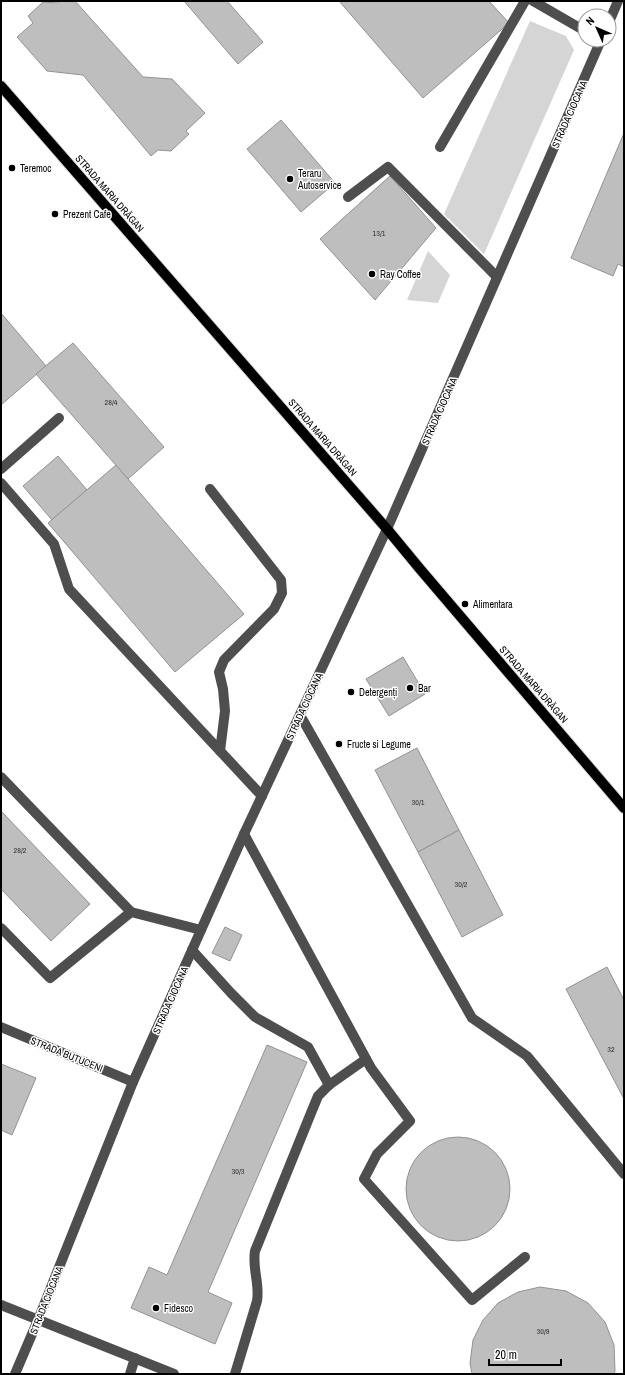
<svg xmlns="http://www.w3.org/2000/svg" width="625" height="1375" font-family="'Archivo Narrow',sans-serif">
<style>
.green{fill:#d5d5d5}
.building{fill:#bebebe;stroke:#929292}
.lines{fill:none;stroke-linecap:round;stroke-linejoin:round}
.major-casing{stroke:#dbdbdb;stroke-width:12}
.minor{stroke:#4e4e4e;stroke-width:10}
.major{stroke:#000;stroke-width:10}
.poi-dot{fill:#000;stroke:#fff;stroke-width:1.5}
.labels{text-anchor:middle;stroke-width:3;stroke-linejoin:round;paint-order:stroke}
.number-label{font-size:8px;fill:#303030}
.street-label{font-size:10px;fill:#000;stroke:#fff}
.poi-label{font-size:10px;fill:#000;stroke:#fff;text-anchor:start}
</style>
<rect width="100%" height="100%" fill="#fff"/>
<!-- green -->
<g class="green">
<path d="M530 21 566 36 574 50 484 254 444 214Z"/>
<path d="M428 251 450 275 438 303 407 300Z"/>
</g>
<!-- building -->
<g class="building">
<path d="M60 1H75L143 77 172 79 205 113 186 131 189 134 171 151 158 150 151 156 83 75 47 71 17 37 33 23 28 16 43 2 58 3Z"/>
<path d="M184 1H227L263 42 238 64Z"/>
<path d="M339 1H489L509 23 423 98Z"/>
<path d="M281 120 335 183 301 212 247 149Z"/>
<path d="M624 133V267L618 264 613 276 571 258Z"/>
<path d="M390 176 436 228 375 300 320 239Z"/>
<path d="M1 313 46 366 1 405Z"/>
<path d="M73 343 164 447 128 479 36 374Z"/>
<path d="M58 456 87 490 52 520 23 486Z"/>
<path d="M116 465 244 614 175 672 48 523Z"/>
<path d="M403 657 425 694 389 716 366 679Z"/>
<path d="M417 748 459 830 418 852 375 770Z"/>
<path d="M1 811 90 904 51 941 1 889Z"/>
<path d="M459 830 503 915 462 937 418 852Z"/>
<path d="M225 927 242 935 230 961 212 953Z"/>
<path d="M607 967 624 1000V1099L566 989Z"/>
<path d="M267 1045 307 1062 208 1292 232 1303 215 1344 131 1308 149 1267 167 1275Z"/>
<path d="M1 1064 36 1078 12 1135 1 1130Z"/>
<circle cx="458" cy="1189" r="52"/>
<path d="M540 1287 566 1291 588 1303 605 1322 614 1345 615 1371 614 1374H472L470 1363 473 1340 483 1320 498 1303 518 1292Z"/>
</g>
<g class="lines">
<defs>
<path id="major" d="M1 86 387 529 420 569 624 808"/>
</defs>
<!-- major casing -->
<use href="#major" class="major-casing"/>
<!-- minor -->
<g class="minor">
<path d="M533 1 585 31"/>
<path d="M609 22 618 1"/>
<path d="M440 147 525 1"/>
<path d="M348 197 388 167 497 277"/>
<path d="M1 469 59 418"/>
<path d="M1 483 54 544 69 589 262 796"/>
<path d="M210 489 281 580 282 593 274 609 224 660 219 672 223 689 225 711 220 751"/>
<path d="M300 715 472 1018 527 1056 624 1174"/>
<path d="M1 777 131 912"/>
<path d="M244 834 371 1068 410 1121 377 1154 364 1179 472 1300 525 1257"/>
<path d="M1 928 50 978 131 912 201 930"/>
<path d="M192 950 231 993 255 1017 308 1047 329 1085"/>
<path d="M1 1027 133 1082"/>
<path d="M1 1305 174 1374"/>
<path d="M15 1374 38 1320 133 1082 244 834 387 529 601 40"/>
<path d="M130 1374 135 1358"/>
<path d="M235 1374 257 1301C260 1284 252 1268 255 1251L311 1113 318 1096 329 1085 366 1059"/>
</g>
<!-- major -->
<use href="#major" class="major"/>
</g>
<!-- markers -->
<g class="poi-dot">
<circle cx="12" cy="168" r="4"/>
<circle cx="290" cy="179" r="4"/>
<circle cx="55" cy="214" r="4"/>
<circle cx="372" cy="274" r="4"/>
<circle cx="465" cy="604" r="4"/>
<circle cx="410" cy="688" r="4"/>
<circle cx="351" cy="692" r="4"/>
<circle cx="339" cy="744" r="4"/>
<circle cx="156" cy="1308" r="4"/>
</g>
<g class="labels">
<!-- number labels -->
<g class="number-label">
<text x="379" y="236">13/1</text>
<text x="111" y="405">28/4</text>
<text x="418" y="805">30/1</text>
<text x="20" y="853">28/2</text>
<text x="461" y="887">30/2</text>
<text x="611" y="1052">32</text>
<text x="238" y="1174">30/3</text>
<text x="543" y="1334">30/9</text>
</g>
<!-- street labels -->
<g class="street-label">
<text transform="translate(569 114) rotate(-66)" y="4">STRADA CIOCANA</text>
<text transform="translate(110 193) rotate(49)" y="4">STRADA MARIA DRĂGAN</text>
<text transform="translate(439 411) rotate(-66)" y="4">STRADA CIOCANA</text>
<text transform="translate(323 437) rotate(49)" y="4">STRADA MARIA DRĂGAN</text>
<text transform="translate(534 684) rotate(49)" y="4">STRADA MARIA DRĂGAN</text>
<text transform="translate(304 706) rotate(-65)" y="4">STRADA CIOCANA</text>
<text transform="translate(170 1000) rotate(-66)" y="4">STRADA CIOCANA</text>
<text transform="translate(67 1054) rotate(22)" y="4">STRADA BUTUCENI</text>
<text transform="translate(46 1300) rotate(-68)" y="4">STRADA CIOCANA</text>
</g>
<!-- poi labels -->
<g class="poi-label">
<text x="20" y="172">Teremoc</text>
<text x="298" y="177">Teraru<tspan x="298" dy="12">Autoservice</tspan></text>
<text x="63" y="218">Prezent Cafe</text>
<text x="380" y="278">Ray Coffee</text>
<text x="473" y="608">Alimentara</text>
<text x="418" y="692">Bar</text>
<text x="359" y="696">Detergenți</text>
<text x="347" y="748">Fructe si Legume</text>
<text x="164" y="1312">Fidesco</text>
</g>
</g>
<!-- border -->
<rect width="625" height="1375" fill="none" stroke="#000000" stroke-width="4"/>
<!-- north arrow -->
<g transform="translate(597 28) rotate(315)"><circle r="19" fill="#ffffff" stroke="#999999"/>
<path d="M0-3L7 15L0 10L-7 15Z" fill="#000000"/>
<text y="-6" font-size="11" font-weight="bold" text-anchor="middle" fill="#000000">N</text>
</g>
<!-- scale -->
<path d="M489 1359v6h72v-6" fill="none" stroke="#000000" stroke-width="2"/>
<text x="495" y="1359" font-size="12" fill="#000000" stroke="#ffffff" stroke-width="3" paint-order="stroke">20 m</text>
</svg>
